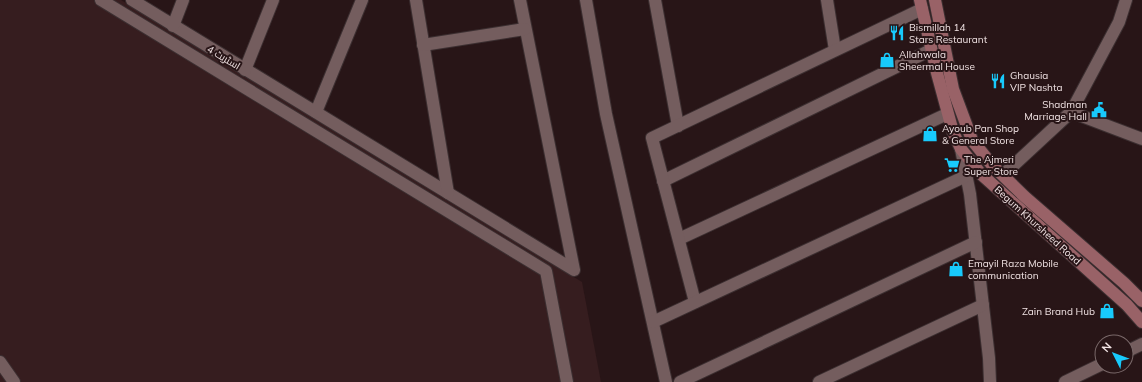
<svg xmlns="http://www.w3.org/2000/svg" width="1142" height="382" font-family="Mulish,Cairo,sans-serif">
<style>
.built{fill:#361d1f}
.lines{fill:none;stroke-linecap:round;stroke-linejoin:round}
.street-casing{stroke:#3c2f31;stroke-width:14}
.secondary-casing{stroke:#3c2f31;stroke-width:14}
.street{stroke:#745d5e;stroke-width:12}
.secondary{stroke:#996267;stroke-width:12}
.labels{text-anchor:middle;stroke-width:4;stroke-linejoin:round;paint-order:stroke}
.poi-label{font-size:10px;fill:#f2e4e5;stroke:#281517;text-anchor:start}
.street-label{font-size:10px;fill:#f2e4e5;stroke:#281517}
</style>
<rect width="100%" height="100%" fill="#281517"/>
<!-- built -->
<path class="built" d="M0 0H121L582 282 601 382H0Z"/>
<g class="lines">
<defs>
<g id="street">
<path d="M101 0 546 271 567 382"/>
<path d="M132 0 574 270 520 0"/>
<path d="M416 0 448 193"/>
<path d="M586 0 606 114 666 382"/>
<path d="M655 0 678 126"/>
<path d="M827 0 835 50"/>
<path d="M173 26 183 0"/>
<path d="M423 45 525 29"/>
<path d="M245 70 273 0"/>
<path d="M316 112 362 0"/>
<path d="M1071 112 1142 139"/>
<path d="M961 149 970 194 989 358 990 382"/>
<path d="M1003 175 1071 112 1119 22 1126 0"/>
<path d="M663 181 931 50"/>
<path d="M679 239 947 114"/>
<path d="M695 302 652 138 922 9"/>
<path d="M653 322 966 176"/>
<path d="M1126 352 1142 344"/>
<path d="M0 362 14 382"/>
<path d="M680 382 976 242"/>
<path d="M819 382 983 305"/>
<path d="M1065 382 1102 364"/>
</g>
<g id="secondary">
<path d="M920 0 937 73 953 132 961 149 981 174 1127 305 1142 322"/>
<path d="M935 0 953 89 972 140 992 165 1025 197 1124 283 1142 301"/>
</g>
</defs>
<!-- street casing -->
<use href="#street" class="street-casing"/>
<!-- secondary casing -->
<use href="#secondary" class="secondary-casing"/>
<!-- street -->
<use href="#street" class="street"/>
<!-- secondary -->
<use href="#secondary" class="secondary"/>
</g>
<!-- icons -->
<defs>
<symbol id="restaurant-bare" viewBox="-9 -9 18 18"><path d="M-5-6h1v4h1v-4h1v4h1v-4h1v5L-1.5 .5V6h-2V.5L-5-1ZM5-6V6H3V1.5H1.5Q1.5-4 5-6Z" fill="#18cafc" stroke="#281517" stroke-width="2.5" paint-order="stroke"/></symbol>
<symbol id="shop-bare" viewBox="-9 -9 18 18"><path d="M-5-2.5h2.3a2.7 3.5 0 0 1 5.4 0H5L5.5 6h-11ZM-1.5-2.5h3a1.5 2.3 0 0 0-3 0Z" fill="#18cafc" stroke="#281517" stroke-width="2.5" paint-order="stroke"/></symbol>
<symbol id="civic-bare" viewBox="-9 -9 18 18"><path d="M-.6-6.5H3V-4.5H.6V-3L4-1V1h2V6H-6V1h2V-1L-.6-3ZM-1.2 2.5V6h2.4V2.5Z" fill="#18cafc" stroke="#281517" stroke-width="2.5" paint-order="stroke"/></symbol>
<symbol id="supermarket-bare" viewBox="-9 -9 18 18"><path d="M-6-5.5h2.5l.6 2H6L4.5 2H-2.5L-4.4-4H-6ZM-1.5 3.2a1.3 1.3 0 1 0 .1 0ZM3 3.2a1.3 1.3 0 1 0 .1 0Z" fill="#18cafc" stroke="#281517" stroke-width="2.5" paint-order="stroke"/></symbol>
</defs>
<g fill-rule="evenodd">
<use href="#restaurant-bare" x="886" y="22" width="22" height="22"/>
<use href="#shop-bare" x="876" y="49" width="22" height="22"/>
<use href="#restaurant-bare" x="987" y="70" width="22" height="22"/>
<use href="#civic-bare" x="1088" y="99" width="22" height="22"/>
<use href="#shop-bare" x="919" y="123" width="22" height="22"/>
<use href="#supermarket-bare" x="941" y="154" width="22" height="22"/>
<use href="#shop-bare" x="945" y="258" width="22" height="22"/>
<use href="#shop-bare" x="1096" y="300" width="22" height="22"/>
</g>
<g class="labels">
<!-- poi labels -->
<g class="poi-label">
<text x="909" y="31">Bismillah 14<tspan x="909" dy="12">Stars Restaurant</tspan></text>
<text x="899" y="58">Allahwala<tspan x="899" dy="12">Sheermal House</tspan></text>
<text x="1010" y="79">Ghausia<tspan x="1010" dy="12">VIP Nashta</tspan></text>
<text x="1087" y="108" text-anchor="end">Shadman<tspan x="1087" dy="12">Marriage Hall</tspan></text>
<text x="942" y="132">Ayoub Pan Shop<tspan x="942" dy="12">&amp; General Store</tspan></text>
<text x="964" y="163">The Ajmeri<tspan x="964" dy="12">Super Store</tspan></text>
<text x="968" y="267">Emayil Raza Mobile<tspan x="968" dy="12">communication</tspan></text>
<text x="1095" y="315" text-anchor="end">Zain Brand Hub</text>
</g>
<!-- street labels -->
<g class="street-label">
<text transform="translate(224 57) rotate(31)" y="4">اسٹریٹ 4</text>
<text transform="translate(1038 225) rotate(42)" y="4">Begum Khursheed Road</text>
</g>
</g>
<!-- north arrow -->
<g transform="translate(1114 354) rotate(312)"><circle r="19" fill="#281517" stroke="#796869"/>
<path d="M0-3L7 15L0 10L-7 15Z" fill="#18cafc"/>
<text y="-6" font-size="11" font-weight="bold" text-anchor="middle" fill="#f2e4e5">N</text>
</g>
</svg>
